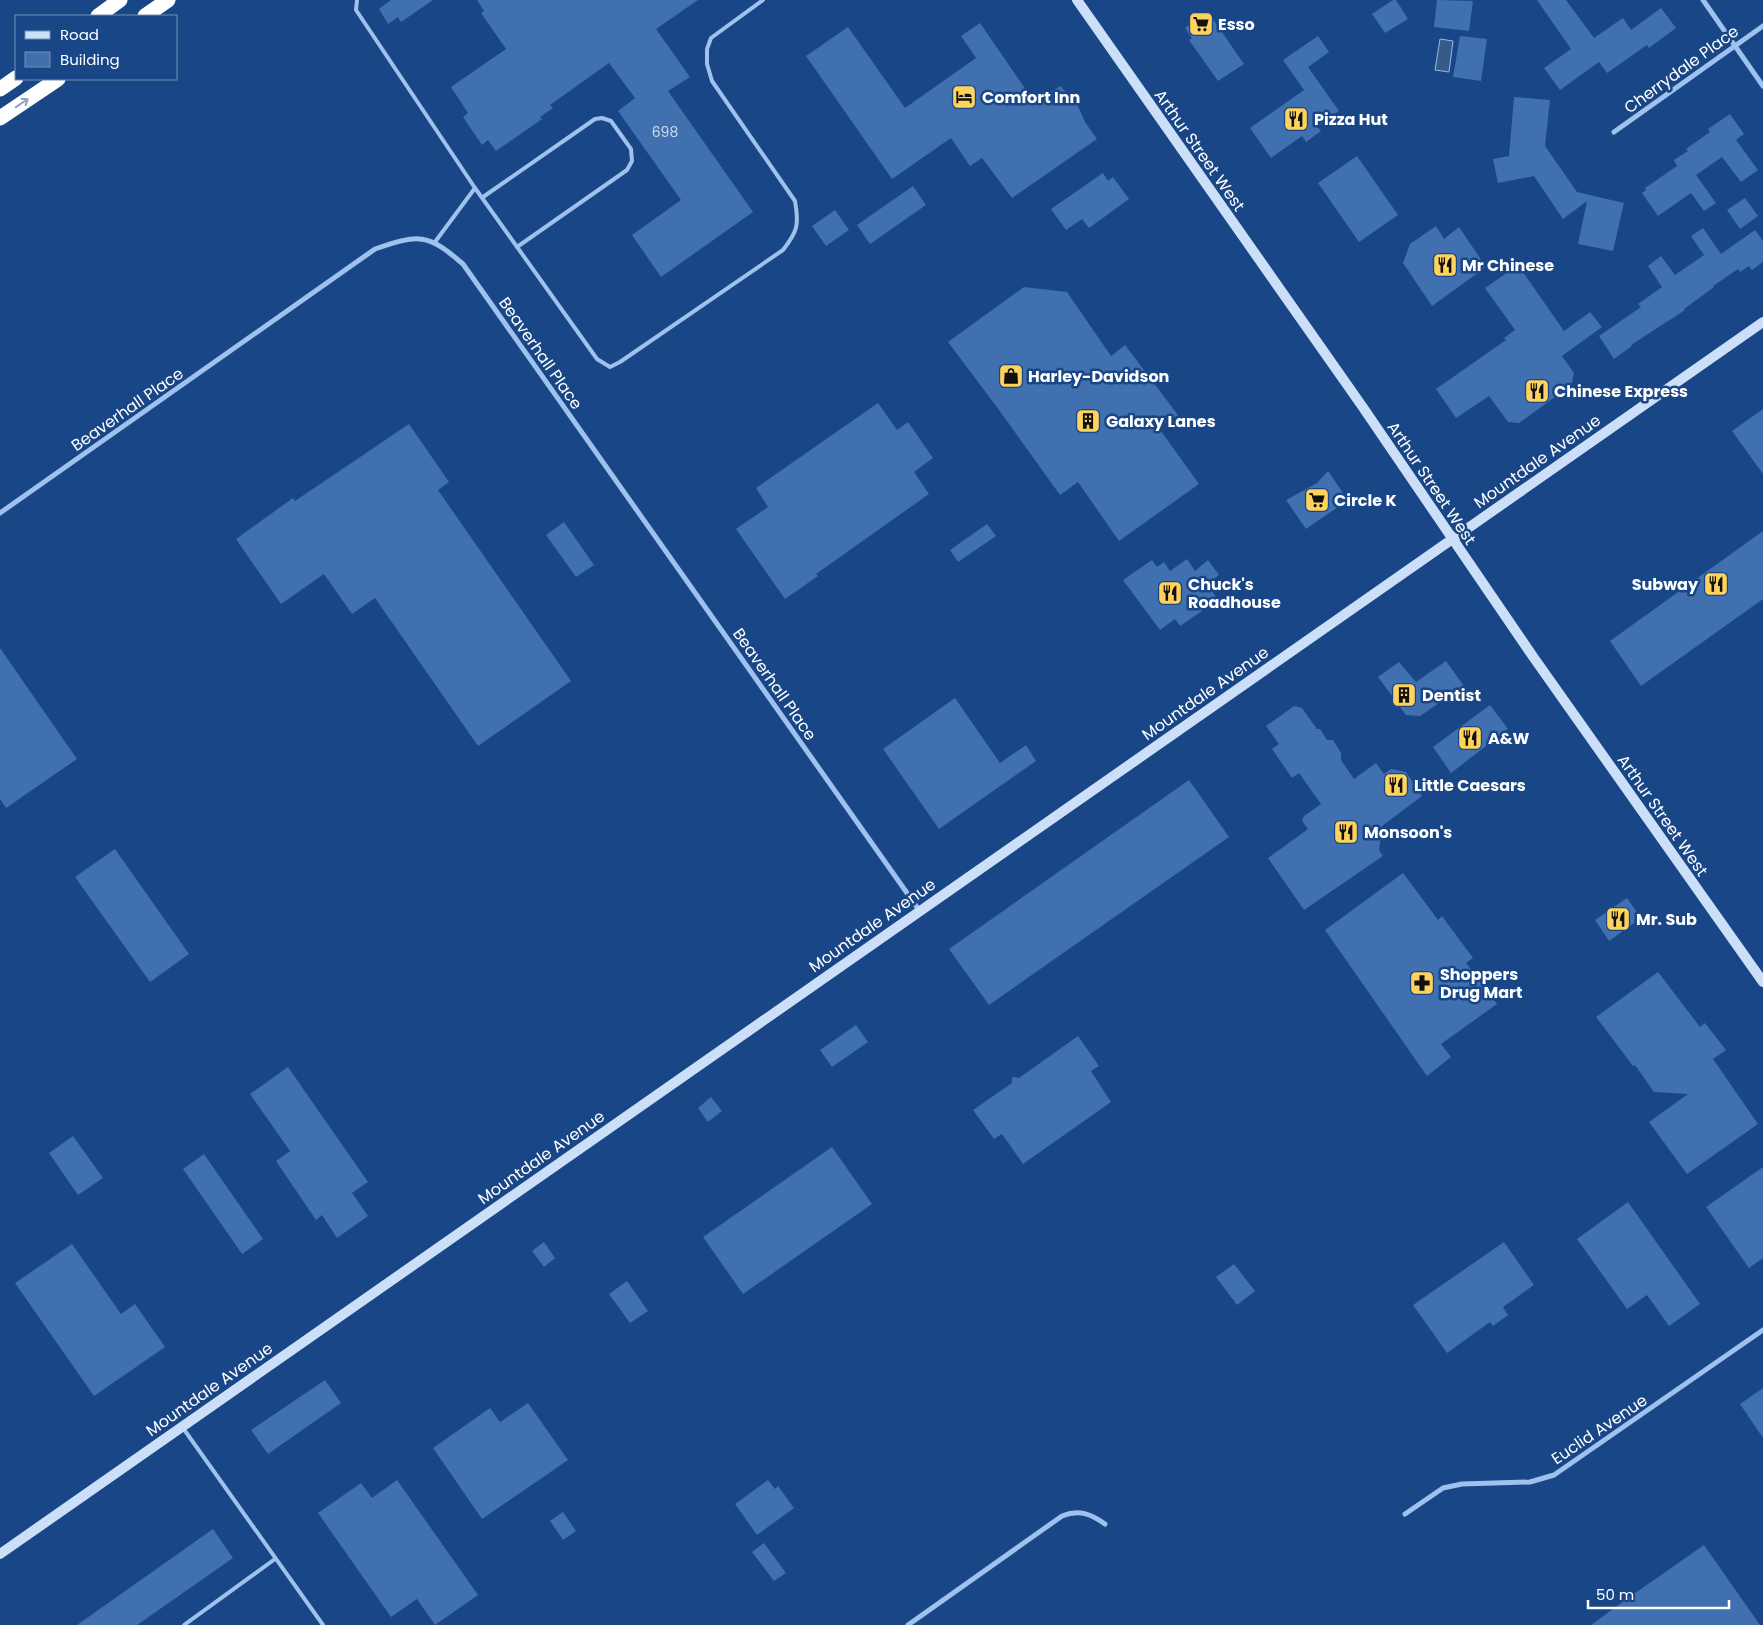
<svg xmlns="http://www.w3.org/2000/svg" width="1763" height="1625" font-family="Poppins,sans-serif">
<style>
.water{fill:#385a89;stroke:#92bbef}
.building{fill:#4170b0}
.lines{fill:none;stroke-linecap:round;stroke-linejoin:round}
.lane{stroke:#9fc1ed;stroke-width:4}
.street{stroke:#9fc1ed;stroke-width:5}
.secondary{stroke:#ccdff9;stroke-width:10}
.highway{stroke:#fff;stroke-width:15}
.oneway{stroke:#8ca2c3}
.labels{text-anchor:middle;stroke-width:5;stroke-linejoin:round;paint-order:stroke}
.number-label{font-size:14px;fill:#d0dbeb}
.poi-label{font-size:16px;font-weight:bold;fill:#fff;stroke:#184687;text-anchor:start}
.street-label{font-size:16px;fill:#fff;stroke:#184687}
</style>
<rect width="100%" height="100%" fill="#184687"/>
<!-- water -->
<path class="water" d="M1440 39 1453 41 1449 72 1435 70Z"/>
<!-- building -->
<g class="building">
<path d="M391 0H433L401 22 398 17 388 24 379 9Z"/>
<path d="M477 0H698L656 29 690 77 668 91 753 212 661 277 632 235 681 200 618 111 635 98 609 63 550 105 553 108 540 117 542 119 496 151 488 140 482 145 463 117 468 113 451 87 506 49 481 13 484 11Z"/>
<path d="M1393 0H1396L1408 19 1385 33 1372 14Z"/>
<path d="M1437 0 1473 1 1469 31 1434 27Z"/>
<path d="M1537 0H1566L1594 38 1623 18 1631 30 1661 8 1676 28 1649 48 1647 45 1607 73 1599 62 1560 90 1544 68 1571 49Z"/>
<path d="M1208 12 1244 64 1218 81 1189 40 1192 38 1185 28Z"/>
<path d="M980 23 1035 103 1060 86 1076 102 1085 122 1097 139 1012 198 982 158 970 166 951 138 892 179 806 56 848 27 905 108 976 58 961 36Z"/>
<path d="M1318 36 1329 52 1308 67 1339 111 1317 127 1321 131 1306 142 1302 136 1271 158 1250 128 1304 90 1283 60Z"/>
<path d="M1460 36 1487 39 1481 81 1453 77Z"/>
<path d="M1514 97 1550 100 1545 146 1577 192 1624 203 1613 251 1578 244 1587 201 1563 219 1534 176 1498 183 1493 159 1509 156Z"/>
<path d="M1730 114 1744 134 1736 140 1758 170 1741 182 1722 157 1696 175 1716 203 1704 211 1691 193 1658 216 1642 193 1646 190 1645 188 1677 166 1674 160 1688 151 1686 149 1710 132 1708 129Z"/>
<path d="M1357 156 1398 215 1359 242 1318 183Z"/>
<path d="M1103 173 1108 181 1113 177 1129 199 1089 228 1082 219 1066 230 1051 209Z"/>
<path d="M913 186 926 205 870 244 857 225Z"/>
<path d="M1745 198 1758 216 1740 229 1727 210Z"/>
<path d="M835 210 849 230 826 246 812 226Z"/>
<path d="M1436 226 1444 239 1459 227 1486 267 1432 306 1403 263 1410 244Z"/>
<path d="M1703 228 1721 254 1755 230 1763 241V262L1752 270 1749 266 1740 272 1738 269 1713 286 1714 287 1684 309 1685 310 1631 345 1632 346 1614 359 1599 336 1641 307 1638 304 1662 287 1648 266 1661 256 1675 275 1704 255 1691 236Z"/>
<path d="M1518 265 1564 331 1590 312 1602 327 1562 356 1574 373 1571 388 1561 394H1559L1519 423 1508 422 1489 396 1456 418 1436 389 1506 340 1504 338 1515 330 1485 288Z"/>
<path d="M1024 287 1067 292 1111 356 1125 345 1178 415 1158 427 1199 484 1119 541 1078 482 1060 495 999 410 948 342Z"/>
<path d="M878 403 897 430 908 422 933 458 914 472 929 494 816 574 818 576 785 599 736 529 768 507 756 488Z"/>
<path d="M1763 409V474L1732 431Z"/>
<path d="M409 424 449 482 438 490 571 681 478 746 375 598 352 614 324 574 281 604 236 539 293 498 295 501Z"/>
<path d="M1328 471 1348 500 1306 529 1286 500 1317 483Z"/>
<path d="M564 522 594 565 576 577 546 535Z"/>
<path d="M987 524 996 536 958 562 950 550Z"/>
<path d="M1763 531V599L1641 686 1610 641Z"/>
<path d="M1187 559 1195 571 1208 560 1219 575 1207 584 1218 600 1180 626 1175 619 1160 630 1123 580 1152 560 1157 567 1164 562 1170 571Z"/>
<path d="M0 648 77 759 6 808 0 799Z"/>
<path d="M1446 661 1464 686 1420 716 1406 715 1378 677 1399 662 1416 682Z"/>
<path d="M955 698 1000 763 1026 745 1036 761 939 829 883 749Z"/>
<path d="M1490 705 1508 729 1451 773 1433 747Z"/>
<path d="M1294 706 1302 708 1317 729H1320L1327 740H1333L1341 753V760L1354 779 1376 763 1384 774 1391 769 1406 772 1422 796 1382 826 1379 850 1383 856 1304 910 1268 858 1308 829 1302 821 1304 816 1321 804 1299 773 1292 778 1272 749 1279 744 1266 726Z"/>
<path d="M1189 780 1229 837 989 1005 949 949Z"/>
<path d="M115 849 189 954 150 982 75 877Z"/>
<path d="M1403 873 1438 920 1442 916 1473 958 1466 963 1497 1004 1441 1044 1451 1057 1427 1076 1325 930Z"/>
<path d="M1627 898 1641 918 1609 941 1595 920Z"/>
<path d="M1658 972 1700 1027 1705 1023 1726 1050 1713 1059 1758 1124 1687 1174 1649 1122 1688 1094 1654 1092 1635 1065 1633 1066 1596 1017Z"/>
<path d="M856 1025 868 1042 832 1067 820 1050Z"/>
<path d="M1078 1036 1099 1066 1091 1071 1111 1102 1023 1164 1002 1134 994 1139 973 1110 1012 1083V1077L1019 1078Z"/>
<path d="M288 1067 368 1182 352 1193 368 1216 337 1238 322 1215 316 1220 276 1161 290 1151 250 1094Z"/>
<path d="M711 1097 722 1111 708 1122 698 1108Z"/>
<path d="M73 1136 103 1178 78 1195 49 1153Z"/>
<path d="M832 1147 872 1204 743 1294 703 1237Z"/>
<path d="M204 1154 263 1239 242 1254 183 1169Z"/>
<path d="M1763 1167V1258L1749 1268 1706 1207Z"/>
<path d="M1628 1202 1700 1304 1669 1326 1647 1295 1627 1309 1577 1239Z"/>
<path d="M544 1242 555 1258 544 1267 532 1251Z"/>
<path d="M1504 1242 1534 1285 1503 1307 1508 1315 1493 1326 1490 1322 1447 1353 1413 1305Z"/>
<path d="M72 1244 121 1314 135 1304 165 1347 94 1396 15 1283Z"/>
<path d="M1234 1264 1255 1291 1237 1305 1216 1277Z"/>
<path d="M627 1281 648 1311 630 1323 609 1294Z"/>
<path d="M325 1380 341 1403 268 1454 251 1430Z"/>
<path d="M1763 1388V1438L1740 1404Z"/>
<path d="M528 1403 568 1460 482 1519 433 1448 490 1408 500 1422Z"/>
<path d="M397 1480 478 1595 435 1625 417 1599 391 1617 318 1513 361 1483 372 1498Z"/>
<path d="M768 1480 775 1489 778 1486 794 1508 757 1535 735 1504Z"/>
<path d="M563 1512 576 1531 563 1540 550 1521Z"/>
<path d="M213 1529 233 1558 137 1625H77Z"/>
<path d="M764 1543 786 1573 774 1581 752 1552Z"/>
<path d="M1704 1545 1760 1625H1591L1631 1596Z"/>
</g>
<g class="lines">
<!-- lane -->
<g class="lane">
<path d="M357 0 356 10 475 188 435 242"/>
<path d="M475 188 597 359 610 367 620 362 783 250C798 231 799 224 795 201L712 81 707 64V49L711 38 763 0"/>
<path d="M483 197 595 119 602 118 611 121 631 149 632 161 627 170 517 247"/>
<path d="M183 1428 323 1625"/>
<path d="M184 1625 275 1559"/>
</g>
<!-- street -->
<g class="street">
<path d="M1703 0 1763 86"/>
<path d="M1614 132 1763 26"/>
<path d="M0 513 375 249C419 234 427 233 463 264L919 910"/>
<path d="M1405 1514 1443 1488 1462 1484 1530 1482 1554 1475 1763 1330"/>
<path d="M908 1625 1062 1516C1079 1509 1091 1514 1105 1524"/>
</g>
<!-- secondary -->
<g class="secondary">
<path d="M1077 0 1362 406 1534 658 1763 982"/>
<path d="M0 1554 1763 322"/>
</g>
<!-- highway -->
<g class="highway">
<path d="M98 16 120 0"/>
<path d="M145 16 168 0"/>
<path d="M0 89 16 78"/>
<path d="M0 118 58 79"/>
</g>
</g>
<!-- one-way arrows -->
<defs><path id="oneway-shaft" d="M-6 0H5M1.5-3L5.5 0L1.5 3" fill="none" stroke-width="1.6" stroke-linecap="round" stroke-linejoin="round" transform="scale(1.25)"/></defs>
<use class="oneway" href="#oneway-shaft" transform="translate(22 103) rotate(-34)"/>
<!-- icons -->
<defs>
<symbol id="supermarket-square" viewBox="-11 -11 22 22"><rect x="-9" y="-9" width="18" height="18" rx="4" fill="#ffd35b" stroke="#184687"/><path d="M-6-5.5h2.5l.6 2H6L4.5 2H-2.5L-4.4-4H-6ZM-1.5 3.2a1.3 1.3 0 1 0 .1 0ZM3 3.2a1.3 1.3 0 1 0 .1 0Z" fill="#111"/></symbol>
<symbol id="hotel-square" viewBox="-11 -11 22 22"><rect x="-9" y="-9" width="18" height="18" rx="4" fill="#ffd35b" stroke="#184687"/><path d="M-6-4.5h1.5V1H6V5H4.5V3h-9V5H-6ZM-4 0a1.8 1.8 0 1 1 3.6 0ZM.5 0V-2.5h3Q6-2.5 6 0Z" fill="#111"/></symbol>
<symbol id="restaurant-square" viewBox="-11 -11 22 22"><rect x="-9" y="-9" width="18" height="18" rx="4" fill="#ffd35b" stroke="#184687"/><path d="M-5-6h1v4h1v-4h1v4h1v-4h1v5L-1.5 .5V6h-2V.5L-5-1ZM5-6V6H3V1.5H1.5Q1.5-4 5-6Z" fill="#111"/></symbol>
<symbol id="shop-square" viewBox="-11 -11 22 22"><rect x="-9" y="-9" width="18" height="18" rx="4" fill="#ffd35b" stroke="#184687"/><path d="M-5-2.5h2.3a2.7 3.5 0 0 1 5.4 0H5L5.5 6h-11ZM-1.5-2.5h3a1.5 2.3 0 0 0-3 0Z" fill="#111"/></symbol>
<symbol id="building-square" viewBox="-11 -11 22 22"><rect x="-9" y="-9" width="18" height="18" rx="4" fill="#ffd35b" stroke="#184687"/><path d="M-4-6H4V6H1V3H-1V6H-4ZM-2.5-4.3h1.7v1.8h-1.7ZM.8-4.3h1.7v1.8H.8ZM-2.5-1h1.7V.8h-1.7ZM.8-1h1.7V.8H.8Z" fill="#111"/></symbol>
<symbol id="pharmacy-square" viewBox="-11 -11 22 22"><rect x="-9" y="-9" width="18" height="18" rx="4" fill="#ffd35b" stroke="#184687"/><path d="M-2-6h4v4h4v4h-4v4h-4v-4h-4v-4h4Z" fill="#111"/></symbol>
</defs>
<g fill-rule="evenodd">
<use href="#supermarket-square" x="1187" y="10" width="28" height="28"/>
<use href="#hotel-square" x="950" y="83" width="28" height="28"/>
<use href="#restaurant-square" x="1282" y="105" width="28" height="28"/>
<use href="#restaurant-square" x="1431" y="251" width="28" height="28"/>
<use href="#shop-square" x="997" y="362" width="28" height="28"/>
<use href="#restaurant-square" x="1523" y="377" width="28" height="28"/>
<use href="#building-square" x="1074" y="407" width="28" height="28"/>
<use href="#supermarket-square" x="1303" y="486" width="28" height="28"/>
<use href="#restaurant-square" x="1702" y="570" width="28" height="28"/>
<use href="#restaurant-square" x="1156" y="579" width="28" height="28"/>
<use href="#building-square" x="1390" y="681" width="28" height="28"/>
<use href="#restaurant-square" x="1456" y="724" width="28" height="28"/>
<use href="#restaurant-square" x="1382" y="771" width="28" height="28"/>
<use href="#restaurant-square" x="1332" y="818" width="28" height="28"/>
<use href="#restaurant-square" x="1604" y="905" width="28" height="28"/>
<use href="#pharmacy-square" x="1408" y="969" width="28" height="28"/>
</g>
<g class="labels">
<!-- number labels -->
<g class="number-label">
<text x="665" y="137">698</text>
</g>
<!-- poi labels -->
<g class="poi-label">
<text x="1218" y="30">Esso</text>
<text x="982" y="103">Comfort Inn</text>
<text x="1314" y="125">Pizza Hut</text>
<text x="1462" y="271">Mr Chinese</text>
<text x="1028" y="382">Harley-Davidson</text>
<text x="1554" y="397">Chinese Express</text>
<text x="1106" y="427">Galaxy Lanes</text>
<text x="1334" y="506">Circle K</text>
<text x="1188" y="590">Chuck's<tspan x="1188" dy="18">Roadhouse</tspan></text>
<text x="1698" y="590" text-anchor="end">Subway</text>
<text x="1422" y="701">Dentist</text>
<text x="1488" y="744">A&amp;W</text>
<text x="1414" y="791">Little Caesars</text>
<text x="1364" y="838">Monsoon's</text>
<text x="1636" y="925">Mr. Sub</text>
<text x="1440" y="980">Shoppers<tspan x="1440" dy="18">Drug Mart</tspan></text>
</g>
<!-- street labels -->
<g class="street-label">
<text transform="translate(1681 69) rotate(-36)" y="6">Cherrydale Place</text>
<text transform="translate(1200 150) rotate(55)" y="6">Arthur Street West</text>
<text transform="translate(541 353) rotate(55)" y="6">Beaverhall Place</text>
<text transform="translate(127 409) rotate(-35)" y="6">Beaverhall Place</text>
<text transform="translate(1537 461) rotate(-35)" y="6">Mountdale Avenue</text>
<text transform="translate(1432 483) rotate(56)" y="6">Arthur Street West</text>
<text transform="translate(775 684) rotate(55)" y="6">Beaverhall Place</text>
<text transform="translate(1205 693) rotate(-35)" y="6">Mountdale Avenue</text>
<text transform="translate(1663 815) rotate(55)" y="6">Arthur Street West</text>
<text transform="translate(872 925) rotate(-35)" y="6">Mountdale Avenue</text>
<text transform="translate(541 1157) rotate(-35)" y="6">Mountdale Avenue</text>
<text transform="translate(209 1389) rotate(-35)" y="6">Mountdale Avenue</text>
<text transform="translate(1599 1429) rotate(-34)" y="6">Euclid Avenue</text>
</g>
</g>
<!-- legend -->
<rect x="15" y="15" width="162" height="65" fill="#184687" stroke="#7490b7"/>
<rect x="25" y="31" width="25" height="8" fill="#ccdff9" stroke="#7490b7"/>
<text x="60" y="40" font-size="15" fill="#ffffff">Road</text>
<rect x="25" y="52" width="25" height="15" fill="#4170b0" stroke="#7490b7"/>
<text x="60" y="65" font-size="15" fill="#ffffff">Building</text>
<!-- scale -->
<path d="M1588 1600v8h141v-8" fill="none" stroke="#ffffff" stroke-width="2.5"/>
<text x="1596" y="1600" font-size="15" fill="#ffffff" stroke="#184687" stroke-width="4" paint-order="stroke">50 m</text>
</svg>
